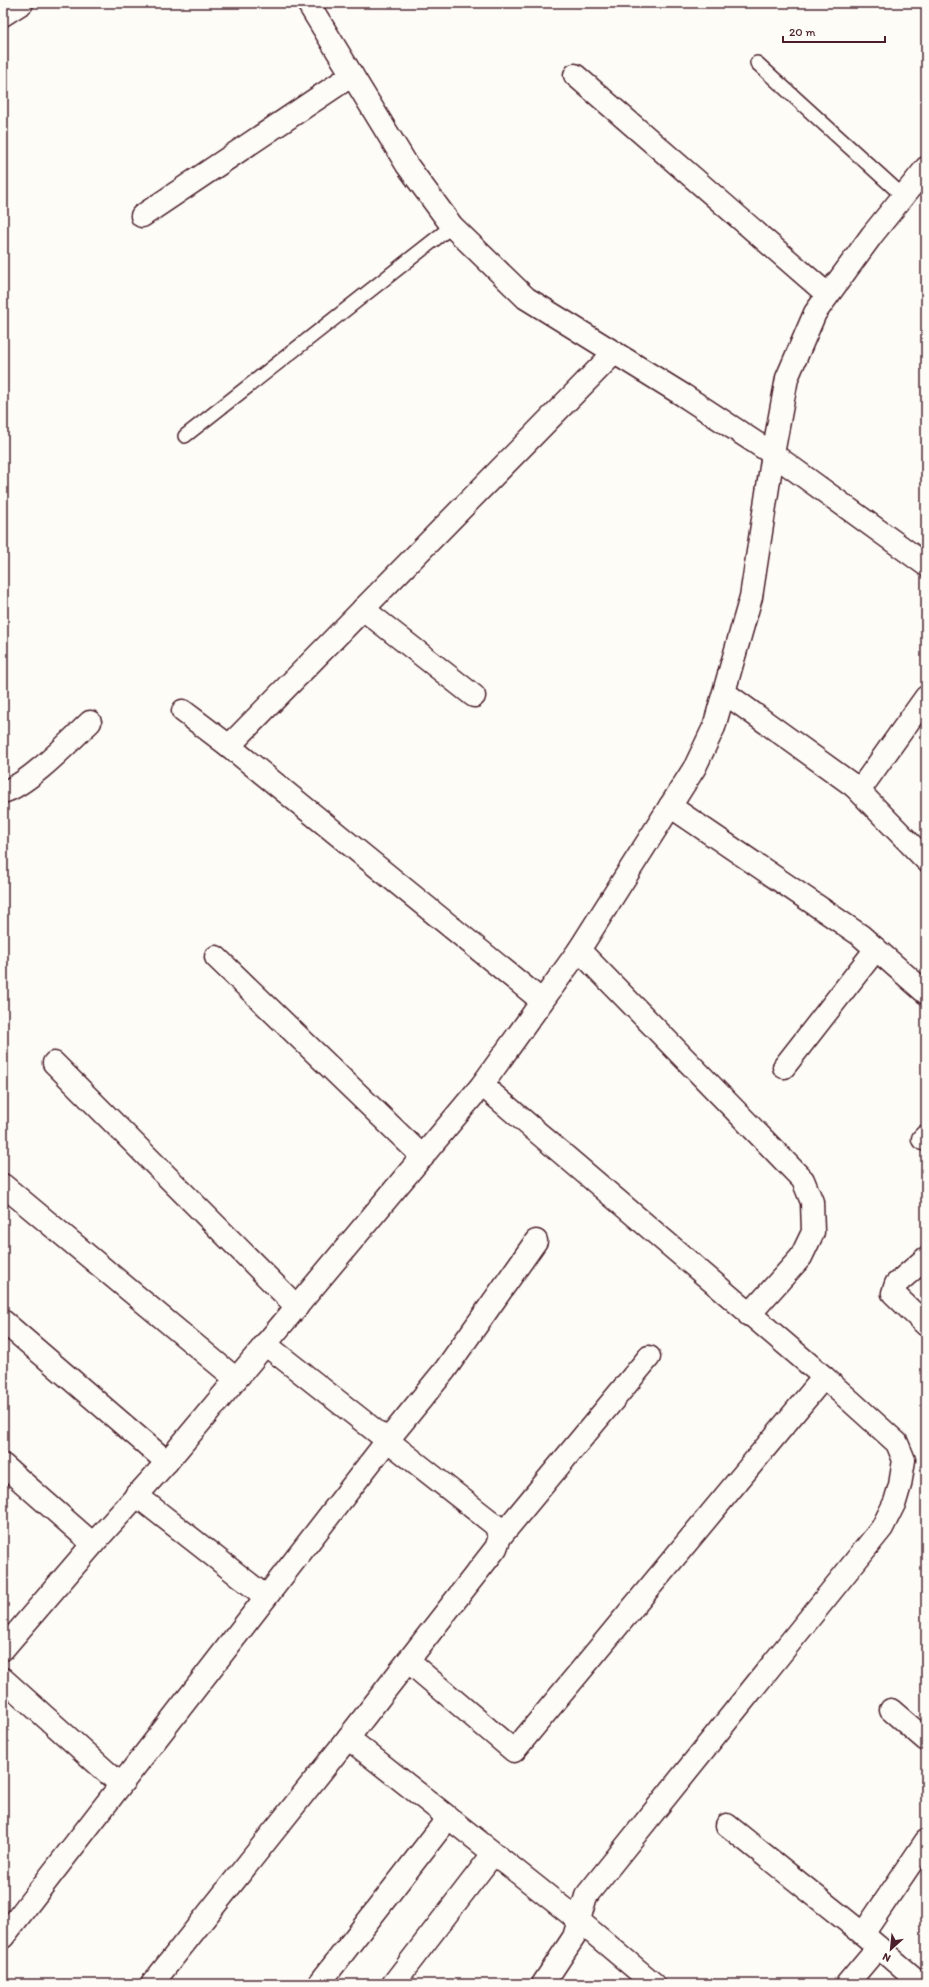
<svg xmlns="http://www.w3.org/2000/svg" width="929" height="1987" font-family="Itim,sans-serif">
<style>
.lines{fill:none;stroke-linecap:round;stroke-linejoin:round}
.service-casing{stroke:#4a1f2b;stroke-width:16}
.minor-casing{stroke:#4a1f2b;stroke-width:25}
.tertiary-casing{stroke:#4a1f2b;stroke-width:25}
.service{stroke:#fdfcf7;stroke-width:13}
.minor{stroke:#fdfcf7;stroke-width:22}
.tertiary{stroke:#fdfcf7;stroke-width:22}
</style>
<rect width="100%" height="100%" fill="#fdfcf7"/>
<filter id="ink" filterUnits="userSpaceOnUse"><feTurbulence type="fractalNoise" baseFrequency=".025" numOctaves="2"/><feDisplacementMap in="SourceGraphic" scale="8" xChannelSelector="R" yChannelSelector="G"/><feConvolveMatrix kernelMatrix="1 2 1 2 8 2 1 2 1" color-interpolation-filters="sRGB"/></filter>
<g filter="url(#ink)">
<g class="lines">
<defs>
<g id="service">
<path d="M757 63 903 196"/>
<path d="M185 436 452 226"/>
</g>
<g id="minor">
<path d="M3 15 22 3"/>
<path d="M575 75 828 295"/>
<path d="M142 216 352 75"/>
<path d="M773 454 926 565"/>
<path d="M363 609 474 696"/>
<path d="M725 693 854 786 864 784 926 697"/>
<path d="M183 711 229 746 542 1001"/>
<path d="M229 746 614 353"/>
<path d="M854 786 926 860"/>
<path d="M3 792C28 785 70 741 90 722"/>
<path d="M670 806 860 935 926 993"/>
<path d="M579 950 803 1180 812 1202 813 1232 801 1257 749 1315"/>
<path d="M216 957 423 1157"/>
<path d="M54 1063 297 1307"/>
<path d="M784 1067 876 949"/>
<path d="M923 1139 926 1136"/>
<path d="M3 1185 236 1379"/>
<path d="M926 1258 896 1284 893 1293 926 1325"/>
<path d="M3 1321 167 1462"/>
<path d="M265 1344 495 1525 500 1537 496 1548 348 1738 578 1920 654 1984"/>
<path d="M3 1465 93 1544"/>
<path d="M136 1495 266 1597"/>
<path d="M500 1537 649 1357"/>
<path d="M408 1661 514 1751 824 1377 482 1085"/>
<path d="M3 1679 120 1784"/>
<path d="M891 1710 926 1740"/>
<path d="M727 1825 863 1934 921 1984"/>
<path d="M863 1934 926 1841"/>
<path d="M3 1937 387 1441 445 1370 536 1241"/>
<path d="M152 1984 348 1738"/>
<path d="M319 1984 448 1818"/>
<path d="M393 1984 493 1854"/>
<path d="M543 1984 574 1937 586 1896 882 1528 895 1502 900 1485 904 1460 897 1443 824 1377"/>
<path d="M847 1984 878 1947"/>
</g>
<g id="tertiary">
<path d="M308 3 407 165 452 226 526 298 683 395 773 454"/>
<path d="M3 1649 93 1544 167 1462 482 1085 579 950 695 767 714 727 751 597 773 454 787 378 815 313 872 235 926 168"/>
</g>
</defs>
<!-- service casing -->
<use href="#service" class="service-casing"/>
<!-- minor casing -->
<use href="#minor" class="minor-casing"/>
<!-- tertiary casing -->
<use href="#tertiary" class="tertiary-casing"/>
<!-- service -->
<use href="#service" class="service"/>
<!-- minor -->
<use href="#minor" class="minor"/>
<!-- tertiary -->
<use href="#tertiary" class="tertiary"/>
</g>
</g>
<!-- margin -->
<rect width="929" height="1987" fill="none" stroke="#fdfcf7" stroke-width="16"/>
<rect x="8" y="8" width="913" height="1971" fill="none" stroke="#4a1f2b" stroke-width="1.5" filter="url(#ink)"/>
<!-- north arrow -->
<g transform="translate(891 1949) rotate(207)" stroke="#fdfcf7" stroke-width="3" paint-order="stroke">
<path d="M0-3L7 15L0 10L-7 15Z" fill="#4a1f2b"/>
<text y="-6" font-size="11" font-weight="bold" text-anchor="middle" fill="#4a1f2b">N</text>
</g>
<!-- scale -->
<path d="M783 36v6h102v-6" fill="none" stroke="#4a1f2b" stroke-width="2"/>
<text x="789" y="36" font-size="12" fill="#4a1f2b" stroke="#fdfcf7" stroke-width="3" paint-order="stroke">20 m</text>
</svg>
